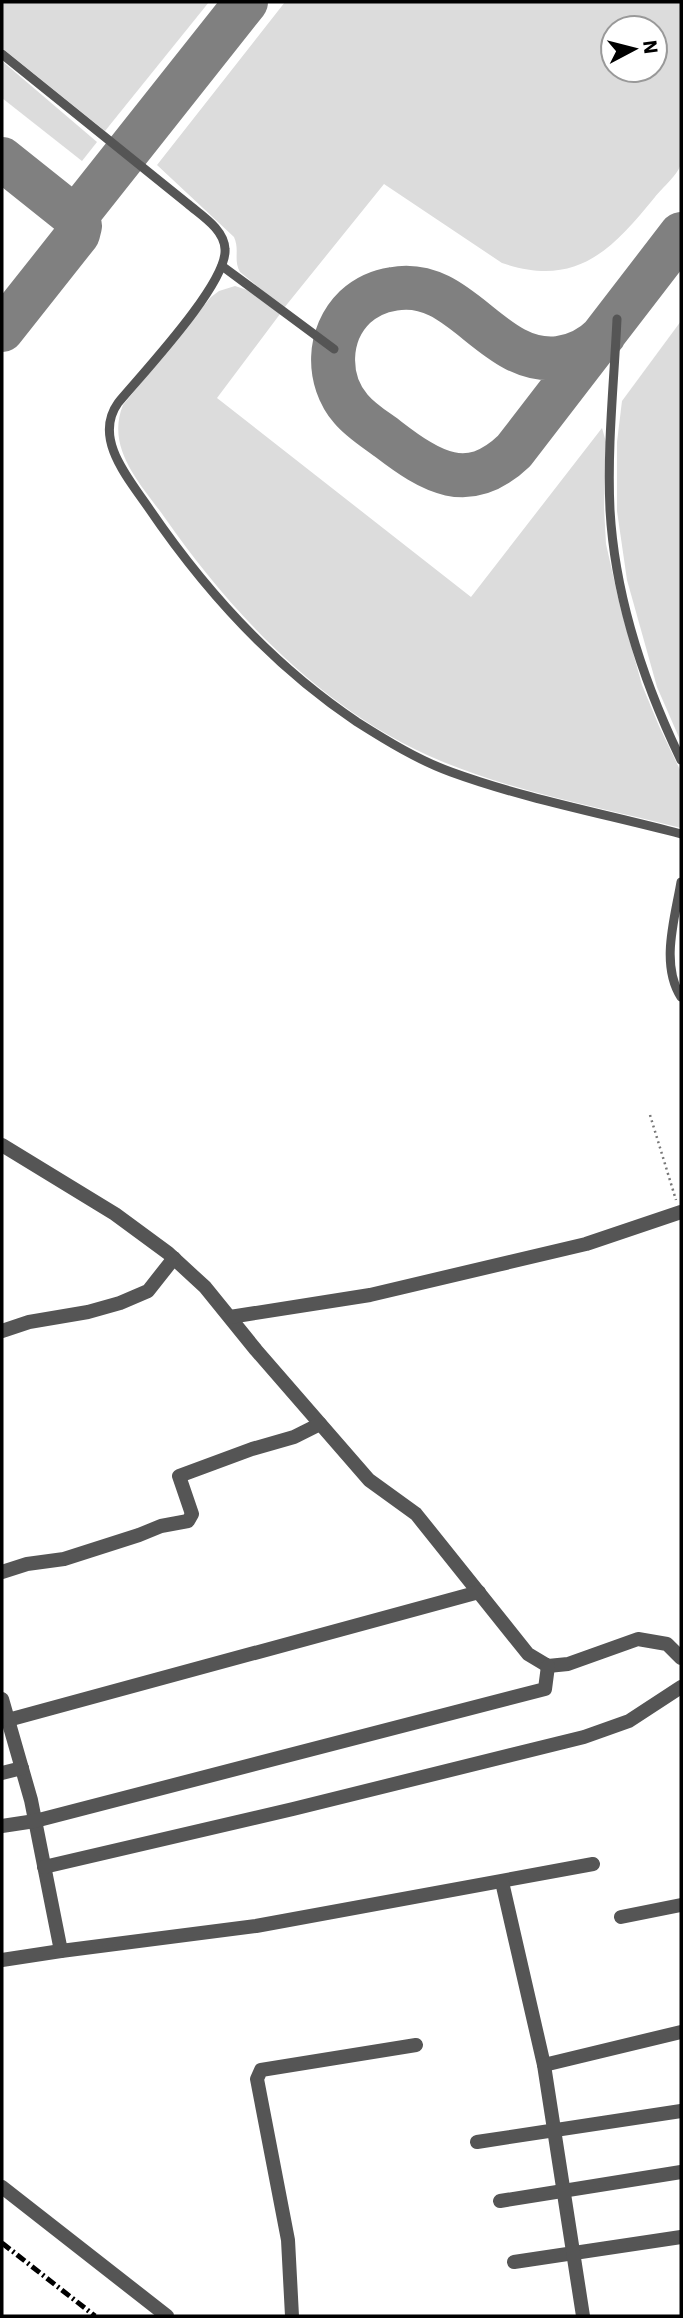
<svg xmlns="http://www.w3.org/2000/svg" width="683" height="2318" font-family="'IBM Plex Sans',sans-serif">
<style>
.green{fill:#dcdcdc;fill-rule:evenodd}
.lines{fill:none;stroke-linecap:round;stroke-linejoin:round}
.taxiway{stroke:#808080;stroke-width:44}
.path{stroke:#777;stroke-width:2.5;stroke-dasharray:2 3.5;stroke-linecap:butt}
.service{stroke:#555;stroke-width:9}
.minor{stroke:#555;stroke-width:14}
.rail{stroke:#000;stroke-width:5;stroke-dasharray:10 3.5 2 3.5;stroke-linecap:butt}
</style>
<rect width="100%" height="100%" fill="#fff"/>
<!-- green -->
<g class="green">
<path d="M2 2H209L105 131 2 48Z"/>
<path d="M285 2H681C681 41 681 81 681 120 681 133 683 150 681 163 679 174 662 188 655 197 611 251 576 288 502 263L384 184 284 308 240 272C233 260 240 250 234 237L157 165ZM613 28H655V70H613Z"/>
<path d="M2 61 97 142 82 161 2 98Z"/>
<path d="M235 286 247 290 280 314 217 398 471 597 602 428 606 442 604 507 606 544 620 606 642 685 659 726 681 772V828C603 808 515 792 441 761 326 713 235 618 165 518 142 485 105 449 123 405L211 297 219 291Z"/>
<path d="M681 321V742L657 687 627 580 617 511V442L622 401Z"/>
</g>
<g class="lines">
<!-- taxiway -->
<g class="taxiway">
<path d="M2 159 76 218 80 226 78 234 2 330"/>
<path d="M82 209 246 2"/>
<path d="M604 335C591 348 576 356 558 358 491 365 461 276 393 289 379 291 365 298 355 307 327 334 326 380 351 409 361 421 376 430 388 439 431 472 468 495 514 451L681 234"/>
</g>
<!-- path -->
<path class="path" d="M650 1115 676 1200"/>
<!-- service -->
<g class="service">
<path d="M2 54 188 204C202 216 224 229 225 249 228 283 142 374 118 403 93 438 128 478 148 507 205 591 272 665 357 722 387 741 418 760 451 772 525 799 605 814 681 834"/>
<path d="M222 266 334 349"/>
<path d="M617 319C614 382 607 447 610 510 615 597 644 683 681 760"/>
<path d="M681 882C675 918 660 964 681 997"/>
</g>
<!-- minor -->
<g class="minor">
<path d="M2 1145 115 1214 168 1253 205 1287 256 1350 369 1480 416 1514 528 1654 548 1666 568 1664 638 1639 667 1644 681 1658"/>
<path d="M230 1317 370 1295 586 1244 681 1212"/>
<path d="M2 1331 29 1322 88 1312 120 1303 148 1291 174 1258"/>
<path d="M2 1572 27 1564 64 1559 139 1535 161 1526 188 1521 192 1514 179 1476 252 1449 294 1437 320 1424"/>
<path d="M2 1699 31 1800 61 1951 256 1926 593 1864"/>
<path d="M8 1720 479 1592"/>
<path d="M2 1773 22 1768"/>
<path d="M2 1826 35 1821 545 1689 548 1666"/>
<path d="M44 1867 293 1809 584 1737 629 1721 681 1687"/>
<path d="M502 1882 544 2065"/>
<path d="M621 1917 681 1905"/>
<path d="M2 1960 61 1951"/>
<path d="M477 2142 681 2111"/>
<path d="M2 2187 167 2316"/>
<path d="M500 2201 681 2172"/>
<path d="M514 2262 681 2237"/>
<path d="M292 2316 288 2240 257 2079 261 2070 416 2045"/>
<path d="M583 2316 544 2065 681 2032"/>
</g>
<!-- rail -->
<path class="rail" d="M2 2243 95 2316"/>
</g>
<!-- border -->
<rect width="683" height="2318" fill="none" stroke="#000000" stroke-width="7"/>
<!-- north arrow -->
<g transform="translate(634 49) rotate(83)"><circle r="33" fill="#ffffff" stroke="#999999" stroke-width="2"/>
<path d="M0-5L12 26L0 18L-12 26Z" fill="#000000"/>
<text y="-10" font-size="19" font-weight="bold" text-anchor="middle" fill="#000000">N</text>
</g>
</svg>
